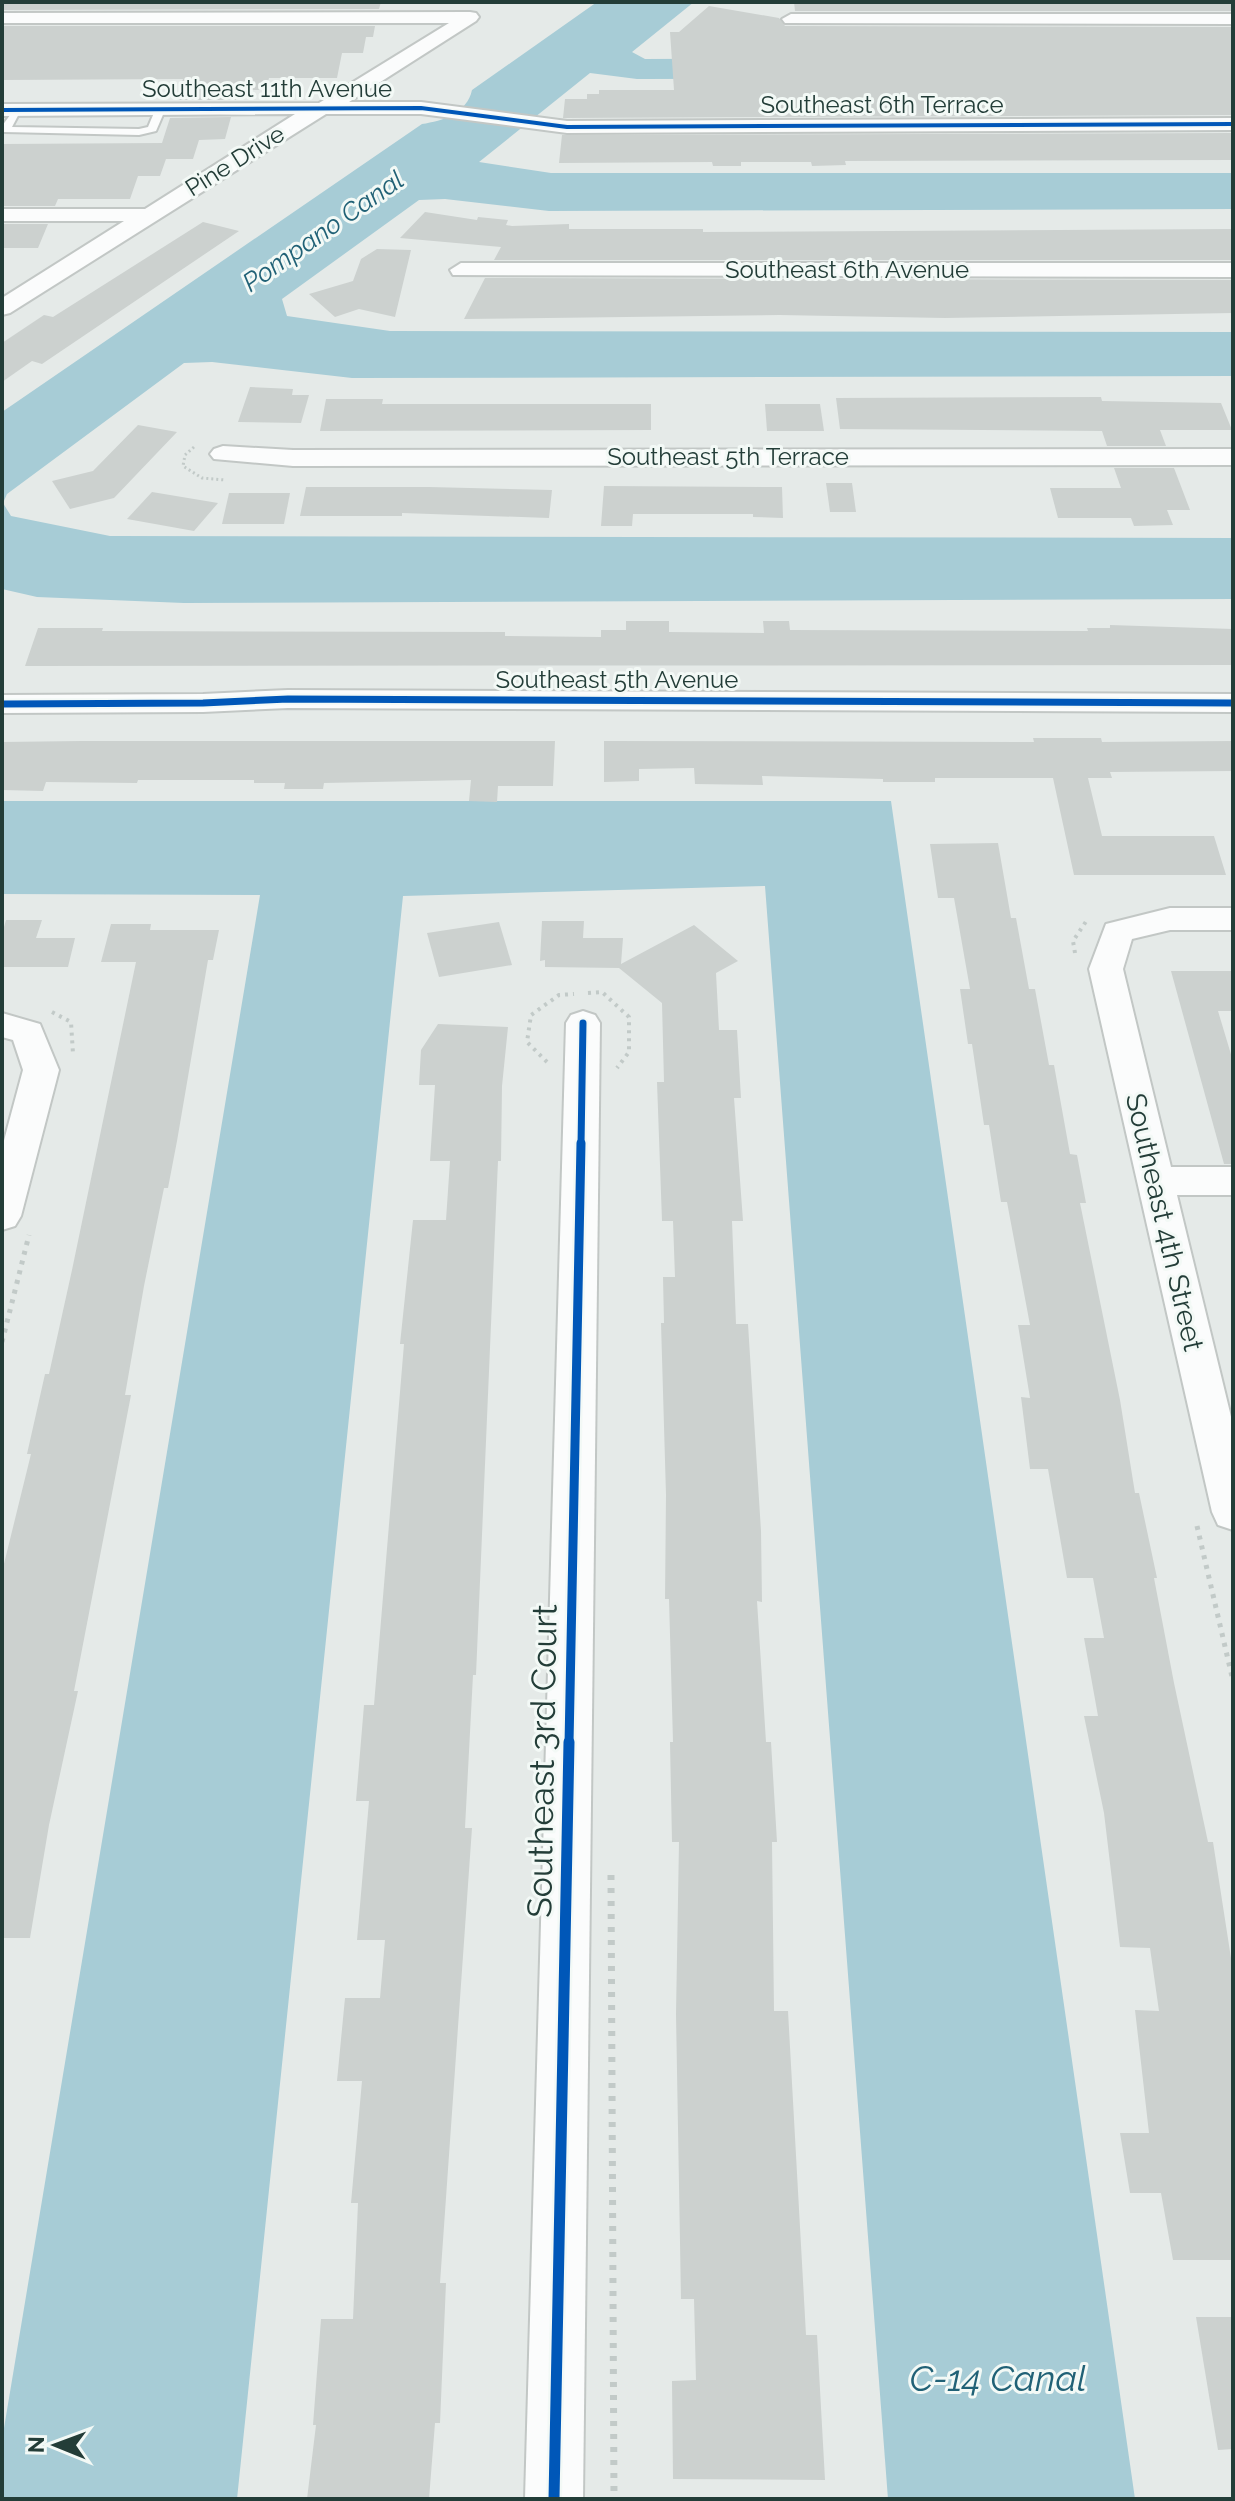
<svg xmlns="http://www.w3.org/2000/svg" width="1235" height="2501" font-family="Raleway,sans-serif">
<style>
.water{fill:#a7ccd6}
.building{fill:#ccd1cf}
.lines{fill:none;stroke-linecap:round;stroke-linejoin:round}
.lane-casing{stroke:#c2c7c5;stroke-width:4}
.street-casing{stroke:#c2c7c5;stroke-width:4}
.path-far3{stroke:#c2cac8;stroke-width:3;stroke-dasharray:2 3;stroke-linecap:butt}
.path-far2{stroke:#c2cac8;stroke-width:4;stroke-dasharray:3 5;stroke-linecap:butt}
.path-far1{stroke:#c2cac8;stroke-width:5;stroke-dasharray:4 6;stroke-linecap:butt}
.path{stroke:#c2cac8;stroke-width:7;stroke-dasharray:5 8;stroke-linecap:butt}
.lane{fill:#fbfcfc;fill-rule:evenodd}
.street{fill:#fbfcfc;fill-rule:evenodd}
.cycleway-far3-casing{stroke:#f3f9f6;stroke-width:7}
.cycleway-far2-casing{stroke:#f3f9f6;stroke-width:11}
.cycleway-far1-casing{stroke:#f3f9f6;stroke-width:14}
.cycleway-casing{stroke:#f3f9f6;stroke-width:16}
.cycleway-far3{stroke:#0057b8;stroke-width:4}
.cycleway-far2{stroke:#0057b8;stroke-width:7}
.cycleway-far1{stroke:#0057b8;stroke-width:9}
.cycleway{stroke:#0057b8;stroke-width:11}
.labels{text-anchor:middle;stroke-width:6;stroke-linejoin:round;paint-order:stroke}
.far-street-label{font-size:24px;fill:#233d38;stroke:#f3f9f6}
.far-water-label{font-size:26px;font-style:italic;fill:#206176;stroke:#f3f9f6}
.street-label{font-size:28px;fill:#233d38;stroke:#f3f9f6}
.near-street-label{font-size:34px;fill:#233d38;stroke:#f3f9f6}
.near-water-label{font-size:36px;font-style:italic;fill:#206176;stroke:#f3f9f6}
</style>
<rect width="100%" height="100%" fill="#e5eae8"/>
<!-- water -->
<g class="water">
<path d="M597 2H694L632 52 645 59 1233 56V78L637 79 590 73 479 162 551 173H1233V209L549 211 445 199 419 200 282 299 287 316 390 331 1233 332V376L352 378 212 362 184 363 7 494 3 503 11 516 110 536 1233 538V599L184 603 37 597 2 589V412L422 124C443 121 467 113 472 90Z"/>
<path d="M2 801H891L1135 2499H888L765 886 403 896 237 2499H2V2440L260 895 2 894Z"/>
</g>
<!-- building -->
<g class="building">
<path d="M2 2H381L379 9 2 10Z"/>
<path d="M794 2H1233V11H795Z"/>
<path d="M709 6 779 18 785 26 1233 27V115L563 118 565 99H587V94H599V90H674L670 32H679Z"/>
<path d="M2 26H375L373 37H366L363 53H342L337 78H269L266 90H238L236 100H176L183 79 2 80Z"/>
<path d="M231 117 225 139 199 140 193 159H166L160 176H138L130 199H58L55 206H2V144L162 143 170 118Z"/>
<path d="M1233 133V160L845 161 846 165 812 166 811 162H741V166H713L712 162 559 163 562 135Z"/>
<path d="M425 212 477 220 478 217 508 220 506 225 512 226 569 224V229H703V232L1233 229V260H494L501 247 400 238Z"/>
<path d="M203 222 239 231 42 364 32 361 2 382V343L44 315 53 317Z"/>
<path d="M2 224H48L38 248H2Z"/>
<path d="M377 249 411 250 395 317 359 309 335 317 309 294 353 281 361 259Z"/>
<path d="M485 278 1233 280V313L945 318 779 315 464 319Z"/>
<path d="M250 387 293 389 292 395H309L301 423 238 422Z"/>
<path d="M1101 397 1102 401 1221 403 1232 430H1160L1166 446H1107L1102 431 840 429 836 398Z"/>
<path d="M326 399H383L382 404H651V430L320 431Z"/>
<path d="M765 404H820L824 431H767Z"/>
<path d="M138 425 177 432 114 498 70 509 52 481 93 471Z"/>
<path d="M1114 468H1174L1190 510H1167L1173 525 1134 526 1131 518H1058L1050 488H1121Z"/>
<path d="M826 483H852L856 512H830Z"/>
<path d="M604 486 782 487 783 518 753 517V514H633L632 526H601Z"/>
<path d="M306 487H429L552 490 549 518 402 513V516H300Z"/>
<path d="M152 492 218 503 194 531 127 519Z"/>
<path d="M229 493H290L284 524H222Z"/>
<path d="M626 621H669V632L764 633 763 621H789L790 630 1088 631 1087 628H1110V625L1233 629V665L25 666 38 628H103L102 631 505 632V636L601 637V630H626Z"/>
<path d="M1033 738H1101L1102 742 1233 741V771L1110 772 1112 778H1088L1102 836H1214L1226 875H1074L1053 778H935V782H883V779L762 776 763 785 695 784 694 768 639 769V781L604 782V741L1034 742Z"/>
<path d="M81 741H555L553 786H498L497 802 469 801 471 780 324 783 323 789H284L285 783H254V780H138L137 783 46 782 43 791 2 790V742Z"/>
<path d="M998 843 1011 918H1016L1029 989H1035L1049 1065H1054L1070 1154 1077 1155 1086 1203H1080L1120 1400 1135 1493H1139L1157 1578H1154L1174 1683 1208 1842H1213L1233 1971V2260H1173L1161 2193H1130L1120 2133H1149L1135 2010 1159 2011 1150 1948 1120 1947 1104 1813 1084 1716H1098L1084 1638H1104L1093 1578H1067L1048 1469H1030L1021 1397 1030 1398 1018 1325H1030L1007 1202H1001L989 1125H984L972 1044H968L960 989H970L954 898H938L930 844Z"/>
<path d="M6 920H42L36 938H75L68 967H2V934Z"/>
<path d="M542 921H584L583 938H623L621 964 694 925 738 961 716 973 719 1030H737L741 1098H734L743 1221H732L736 1324H748L761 1531 762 1602 757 1601 766 1742H771L777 1842H772L774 2011H788L806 2335H817L825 2480 673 2479 672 2381 696 2380 694 2299H681L676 2014 679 1842H672L670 1742H673L669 1599H665L666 1495 661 1323H664L663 1277H675L673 1221H662L657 1082H664L662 1003 619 968 545 967V960L540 961Z"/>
<path d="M499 922 512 965 439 977 427 933Z"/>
<path d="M111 924H151L150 930H219L213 960H208L177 1141 168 1188H164L144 1286 125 1395H131L74 1691H78L49 1825 30 1938H2V1572L31 1454H27L45 1374H49L72 1270 136 962H101Z"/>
<path d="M1171 971H1233V1011H1218L1233 1061V1164H1224Z"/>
<path d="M438 1024 508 1027 502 1086 501 1161H498L476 1675H473L465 1828H472L440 2283H446L440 2423H435L429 2499H307L316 2425H313L321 2319H353L358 2203H351L362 2081H337L345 1998H380L385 1940H357L369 1801H356L364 1705H374L404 1344H400L413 1220H446L450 1161H430L435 1085H419L421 1050Z"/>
<path d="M1196 2317H1233V2449L1218 2450Z"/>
</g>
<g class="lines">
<defs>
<path id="lane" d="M16 107 21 110 12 127 139 129 148 127 156 108 165 110 156 131 139 135 4 132 2 126Z"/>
<g id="street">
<path d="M470 12 476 13 479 17 476 21 349 102H421L567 121 1233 118V130L567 133 421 114H326L10 313 2 315V298L124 221H2V209H145L295 114 2 116V104L319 103 449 23H2V13Z"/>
<path d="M791 14H1233V24L785 23 782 19Z"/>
<path d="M461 263H1233V277L453 275 450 270Z"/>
<path d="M223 446 293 450 1233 449V465L293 466 214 459 210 454 214 449Z"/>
<path d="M288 690 1233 694V712L288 708 203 712 2 713V695L203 694Z"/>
<path d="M1170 908H1233V930H1170L1132 939 1123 969 1171 1167H1233V1195H1177L1233 1425V1530L1218 1525 1212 1512 1089 969 1106 924Z"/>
<path d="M583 1011 595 1015 600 1023 583 2499H525L566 1023 571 1015Z"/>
<path d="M2 1013 40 1024 59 1070 21 1216 15 1226 2 1230V1148L23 1070 13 1040 2 1037Z"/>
</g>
</defs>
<!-- lane casing -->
<use href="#lane" class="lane-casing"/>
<!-- street casing -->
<use href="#street" class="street-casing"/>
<!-- path-far3 -->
<path class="path-far3" d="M194 447 185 455 183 466 202 478 225 480"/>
<!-- path-far2 -->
<g class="path-far2">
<path d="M1075 953 1073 941 1087 920"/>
<path d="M588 993 602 992 629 1017V1052L617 1068"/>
<path d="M52 1012 71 1022 73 1054"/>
<path d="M547 1062 527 1042 531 1015 559 995 574 994"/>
</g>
<!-- path-far1 -->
<g class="path-far1">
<path d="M2 1342 29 1235"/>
<path d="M1197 1526 1233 1681"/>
</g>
<!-- path -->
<path class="path" d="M611 1875 614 2499"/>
<!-- lane -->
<use href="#lane" class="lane"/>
<!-- street -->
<use href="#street" class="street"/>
<defs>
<path id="cycleway-far3" d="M2 110 421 108 567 127 1233 124"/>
<g id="cycleway-far2">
<path d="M2 704 203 703 288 699 1233 703"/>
<path d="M581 1145 583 1023"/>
</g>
<path id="cycleway-far1" d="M569 1744 581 1143"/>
<path id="cycleway" d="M554 2499 569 1742"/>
</defs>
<!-- cycleway-far3 casing -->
<use href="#cycleway-far3" class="cycleway-far3-casing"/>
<!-- cycleway-far2 casing -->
<use href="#cycleway-far2" class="cycleway-far2-casing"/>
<!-- cycleway-far1 casing -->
<use href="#cycleway-far1" class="cycleway-far1-casing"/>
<!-- cycleway casing -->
<use href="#cycleway" class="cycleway-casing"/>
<!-- cycleway-far3 -->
<use href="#cycleway-far3" class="cycleway-far3"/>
<!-- cycleway-far2 -->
<use href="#cycleway-far2" class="cycleway-far2"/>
<!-- cycleway-far1 -->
<use href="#cycleway-far1" class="cycleway-far1"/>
<!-- cycleway -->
<use href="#cycleway" class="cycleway"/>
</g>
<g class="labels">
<!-- far-street labels -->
<g class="far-street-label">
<text x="267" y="97">Southeast 11th Avenue</text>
<text x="882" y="113">Southeast 6th Terrace</text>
<text transform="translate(235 161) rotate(-32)" y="8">Pine Drive</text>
<text x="847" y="278">Southeast 6th Avenue</text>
<text x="728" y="465">Southeast 5th Terrace</text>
<text x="617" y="688">Southeast 5th Avenue</text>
</g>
<!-- far-water labels -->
<g class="far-water-label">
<text transform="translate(323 231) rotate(-35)" y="9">Pompano Canal</text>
</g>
<!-- street labels -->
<g class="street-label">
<text transform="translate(1165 1222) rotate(77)" y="10">Southeast 4th Street</text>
</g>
<!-- near-street labels -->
<g class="near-street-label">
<text transform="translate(542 1761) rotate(-89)" y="12">Southeast 3rd Court</text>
</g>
<!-- near-water labels -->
<g class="near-water-label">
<text x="998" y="2391">C-14 Canal</text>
</g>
</g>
<!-- border -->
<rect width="1235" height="2501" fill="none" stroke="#233d38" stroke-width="8"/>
<!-- north arrow -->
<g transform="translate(56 2445) rotate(271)" stroke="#f3f9f6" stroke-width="6" paint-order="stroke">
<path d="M0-6L14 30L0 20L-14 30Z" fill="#233d38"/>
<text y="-12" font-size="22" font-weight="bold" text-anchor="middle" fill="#233d38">N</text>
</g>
</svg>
